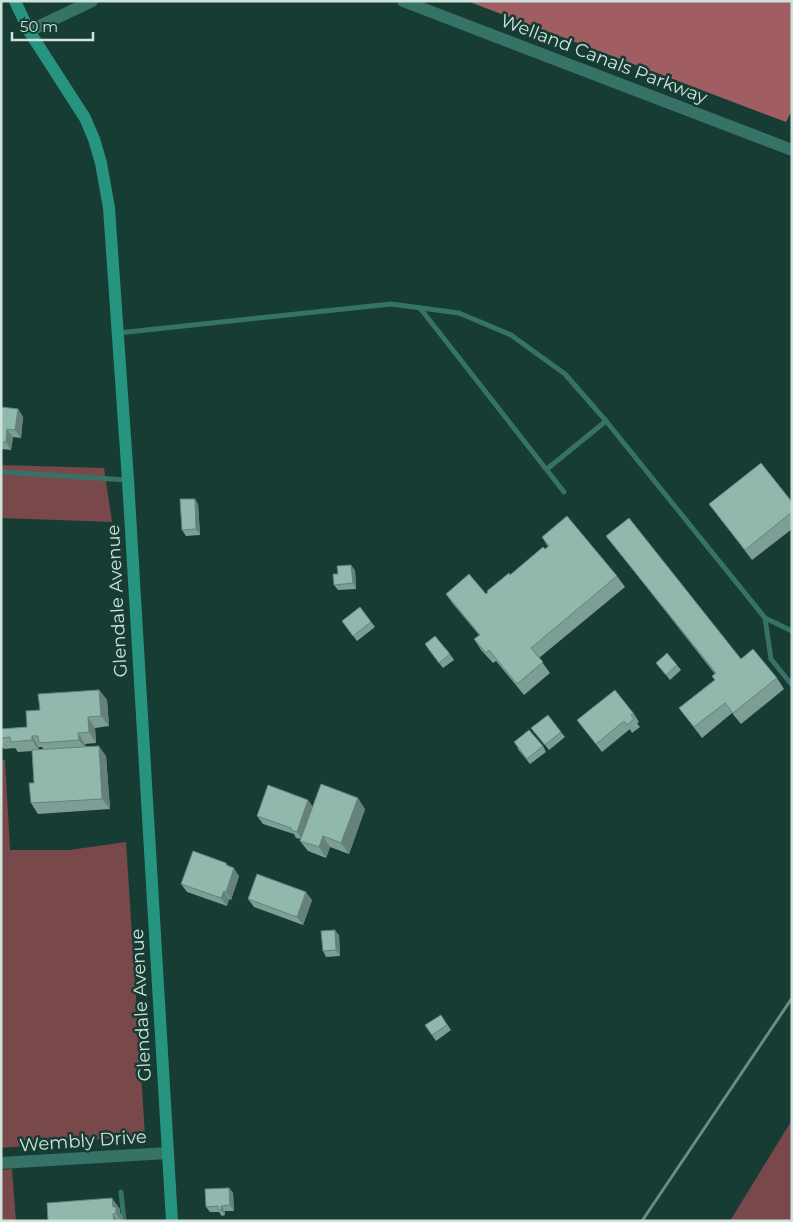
<svg xmlns="http://www.w3.org/2000/svg" width="793" height="1222" font-family="Montserrat,sans-serif">
<style>
.green{fill:#78484b}
.water{fill:#a15e62}
.lines{fill:none;stroke-linecap:round;stroke-linejoin:round}
.service{stroke:#367265;stroke-width:5}
.tertiary{stroke:#367265;stroke-width:12}
.secondary{stroke:#27947f;stroke-width:12}
.rail{stroke:#6d8a83;stroke-width:3}
.wall{fill:#7c9e95;fill-rule:evenodd}
.shaded-wall{fill:#658179}
.building{fill:#90b8ad;stroke:#658179}
.labels{text-anchor:middle;stroke-width:5;stroke-linejoin:round;paint-order:stroke}
.street-label{font-size:18px;fill:#cfe3dd;stroke:#163c34}
</style>
<rect width="100%" height="100%" fill="#163c34"/>
<!-- green -->
<g class="green">
<path d="M1 465 104 468 112 522 1 518Z"/>
<path d="M1 760H5L10 850H69L126 842 145 1135 1 1148Z"/>
<path d="M792 1120V1221H730Z"/>
<path d="M12 1169 16 1221H1V1170Z"/>
</g>
<!-- water -->
<path class="water" d="M467 1H792V110L786 122Z"/>
<g class="lines">
<!-- service -->
<g class="service">
<path d="M420 308 564 492"/>
<path d="M118 333 391 304 459 313 511 335 565 374 606 421 765 618 792 631"/>
<path d="M547 469 606 421"/>
<path d="M1 472 127 480"/>
<path d="M765 618 771 659 792 685"/>
<path d="M121 1192 124 1221"/>
</g>
<!-- tertiary -->
<g class="tertiary">
<path d="M403 1 792 150"/>
<path d="M29 31 92 1"/>
<path d="M1 1163 167 1153"/>
</g>
<!-- secondary -->
<path class="secondary" d="M15 1 29 31 85 118 94 139 101 163 109 208 128 480 172 1221"/>
<!-- rail -->
<path class="rail" d="M642 1221 792 998"/>
</g>
<!-- wall -->
<g class="wall">
<path d="M1 407 18 409 23 417 21 438 13 437 11 450 1 449Z"/>
<path d="M792 502V529L752 560 709 504Z"/>
<path d="M198 504 200 535 186 536 182 530Z"/>
<path d="M606 536 741 659 777 678 784 689 741 724 732 713 702 738 679 708 714 680 715 674 614 546Z"/>
<path d="M542 537 617 576 625 587 539 658 550 673 524 695 496 661 493 663 481 650 474 639 479 635 453 604 446 594H486L548 547Z"/>
<path d="M355 570 356 589 338 590 334 585 338 574Z"/>
<path d="M360 607 375 627 357 641 342 621Z"/>
<path d="M428 649 450 654 454 660 443 668Z"/>
<path d="M656 663 677 665 681 670 670 680Z"/>
<path d="M99 690 107 700 109 726 95 728 96 743 85 744 86 747 106 756 110 809 38 814 31 803 34 783 32 751 18 752 15 748 4 749 1 746V729L27 727 40 710ZM39 747H42L43 749 39 750Z"/>
<path d="M634 714 639 722 637 723 640 727 632 733 630 729 602 752 577 720Z"/>
<path d="M531 728 561 732 565 737 549 750Z"/>
<path d="M543 746 546 752 530 764 517 748Z"/>
<path d="M313 806 365 809 349 854 330 847 326 858 308 851 300 841 301 839 296 838 294 834 263 824 257 816Z"/>
<path d="M226 863 239 876 231 900 229 899 227 906 187 892 181 884Z"/>
<path d="M248 899 312 900 303 925 254 907Z"/>
<path d="M339 935 340 956 326 957 323 951Z"/>
<path d="M441 1015 451 1030 436 1041 425 1025Z"/>
<path d="M229 1188 233 1193 234 1211H225V1215L222 1216 219 1212H210L206 1207Z"/>
<path d="M120 1209V1213L123 1217V1221H48Z"/>
</g>
<!-- shaded-wall -->
<g class="shaded-wall">
<path d="M18 409 23 417 21 438 15 430Z"/>
<path d="M7 429 13 437 11 450 6 442Z"/>
<path d="M195 499 198 504 200 535 196 529Z"/>
<path d="M351 565 355 570 356 589 353 583Z"/>
<path d="M99 690 107 700 109 726 101 716Z"/>
<path d="M88 717 95 728 96 743 89 732Z"/>
<path d="M78 733 85 744 86 750 79 740Z"/>
<path d="M32 736 39 747V751L32 740Z"/>
<path d="M99 746 106 756 110 809 102 799Z"/>
<path d="M358 798 365 809 349 854 341 843Z"/>
<path d="M308 800 314 808 303 840 297 832Z"/>
<path d="M323 836 330 847 326 858 319 847Z"/>
<path d="M234 868 239 876 231 900 226 892Z"/>
<path d="M224 891 229 899 227 906 221 898Z"/>
<path d="M306 892 312 900 303 925 297 917Z"/>
<path d="M335 930 339 935 340 956 336 950Z"/>
<path d="M229 1188 233 1193 234 1211 230 1205Z"/>
<path d="M112 1198 120 1209V1213L123 1217V1221H121L116 1213 113 1207Z"/>
<path d="M221 1206 225 1211V1215L221 1210Z"/>
<path d="M113 1214 118 1221H114Z"/>
</g>
<!-- building -->
<g class="building">
<path d="M1 407 18 409 15 430 7 429 6 442H1Z"/>
<path d="M761 463 792 502V512L745 550 709 504Z"/>
<path d="M180 499H195L196 529 182 530Z"/>
<path d="M567 516 617 576 531 648 543 662 517 684 489 650 486 653 474 639 480 635 446 594 469 574 486 594 488 592 487 591 509 573 510 575 543 547 545 549 549 546 542 537Z"/>
<path d="M629 518 741 659 753 649 777 678 733 713 725 703 694 727 679 708 715 680 712 676 716 673 606 536Z"/>
<path d="M351 565 353 583 334 585 333 574H338L337 566Z"/>
<path d="M360 607 371 622 353 636 342 621Z"/>
<path d="M435 636 450 654 439 663 425 644Z"/>
<path d="M667 653 677 665 666 675 656 663Z"/>
<path d="M99 690 101 716 88 717 89 732 78 733 79 740 39 743 38 736H32V740L11 742 10 737 1 738V729L27 727 26 711 40 710 38 694Z"/>
<path d="M615 690 634 714 631 715 634 719 627 725 624 721 596 744 577 720Z"/>
<path d="M548 715 561 732 545 745 531 728Z"/>
<path d="M529 730 543 746 527 759 514 742Z"/>
<path d="M99 746 102 799 31 803 29 783H34L32 750Z"/>
<path d="M321 784 358 798 341 843 323 836 319 847 300 841Z"/>
<path d="M268 785 308 800 297 832 291 830V828L257 816Z"/>
<path d="M193 851 226 863V865L234 868 226 892 224 891 221 898 181 884Z"/>
<path d="M257 874 306 892 297 917 248 899Z"/>
<path d="M335 930 336 950 323 951 321 931Z"/>
<path d="M441 1015 447 1025 432 1035 425 1025Z"/>
<path d="M229 1188 230 1205 221 1206V1210H218V1206L206 1207 205 1189Z"/>
<path d="M112 1198 113 1207H116V1213L113 1214 114 1221H48L47 1203Z"/>
</g>
<g class="labels">
<!-- street labels -->
<g class="street-label">
<text transform="translate(604 59) rotate(21)" y="6">Welland Canals Parkway</text>
<text transform="translate(117 601) rotate(-93)" y="6">Glendale Avenue</text>
<text transform="translate(141 1005) rotate(-93)" y="6">Glendale Avenue</text>
<text transform="translate(83 1141) rotate(-4)" y="6">Wembly Drive</text>
</g>
</g>
<!-- border -->
<rect width="793" height="1222" fill="none" stroke="#cfe3dd" stroke-width="5"/>
<!-- scale -->
<path d="M12 32v8h81v-8" fill="none" stroke="#cfe3dd" stroke-width="2.5"/>
<text x="20" y="32" font-size="15" fill="#cfe3dd" stroke="#163c34" stroke-width="4" paint-order="stroke">50 m</text>
</svg>
